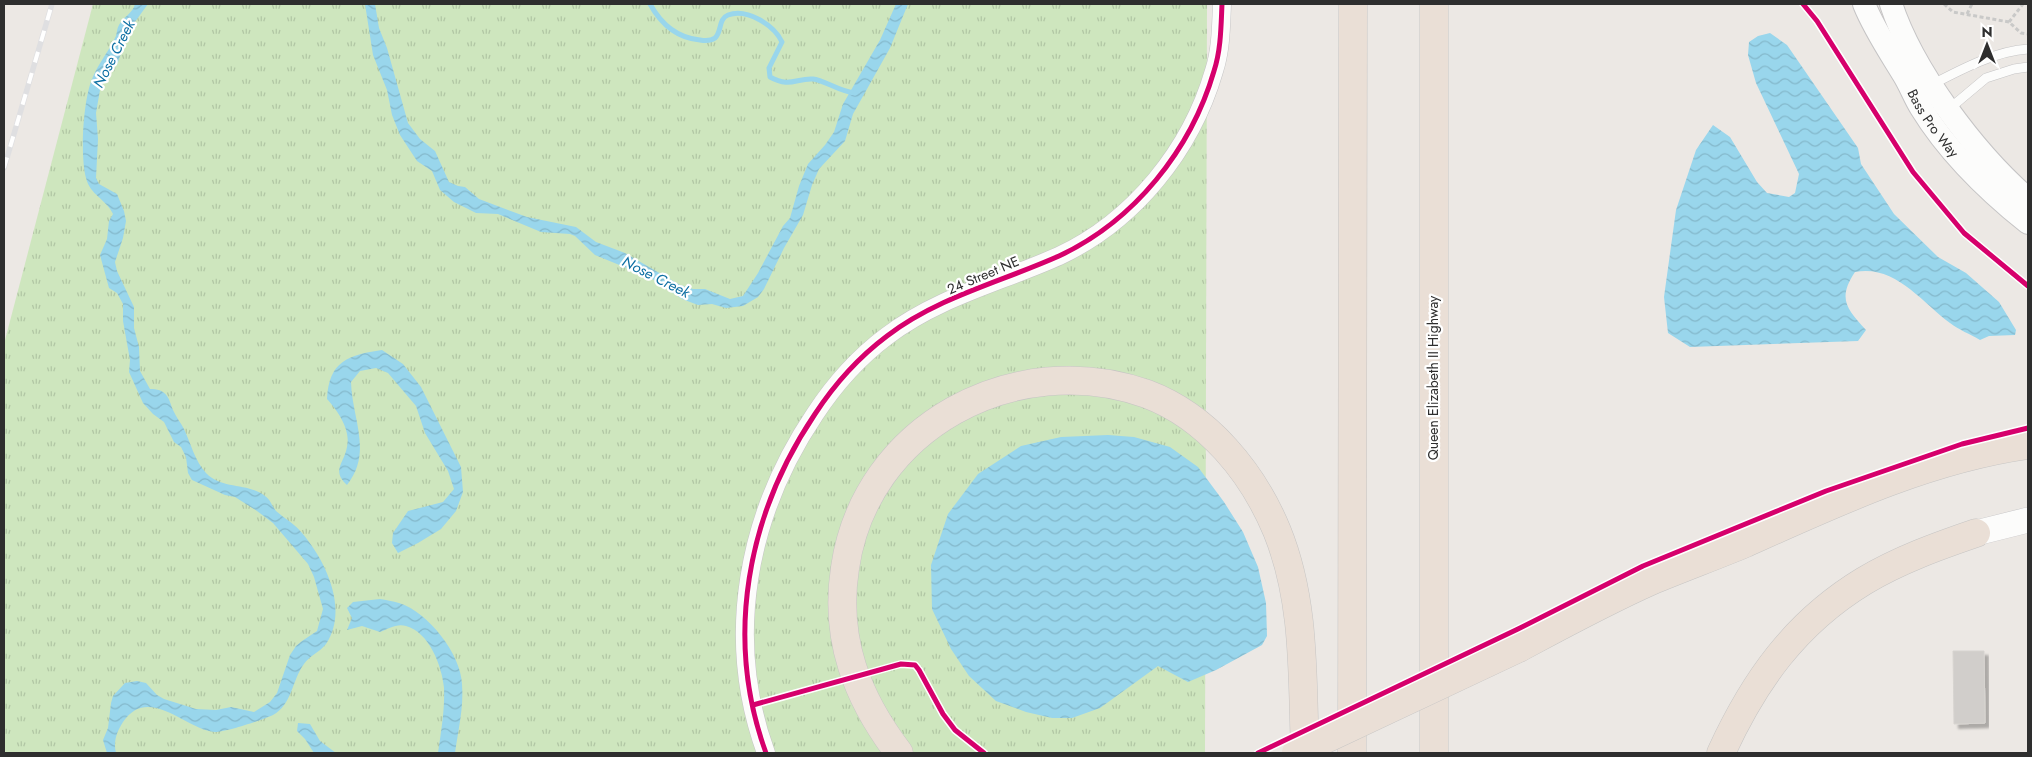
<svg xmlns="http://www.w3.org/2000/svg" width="2032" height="757" font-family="Jost,sans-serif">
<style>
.grass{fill:url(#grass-tufts)}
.water{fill:url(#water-waves)}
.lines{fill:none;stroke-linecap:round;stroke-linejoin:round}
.stream{stroke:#99d6ec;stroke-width:5}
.building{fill:#d1cecb;stroke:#d7d4d0;filter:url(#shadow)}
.service-casing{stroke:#c5c4c5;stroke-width:10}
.minor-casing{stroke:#c5c4c5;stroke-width:19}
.tertiary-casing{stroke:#c5c4c5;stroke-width:24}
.secondary-casing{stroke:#c5c4c5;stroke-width:26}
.motorway-casing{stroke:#c6c5c4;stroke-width:29}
.path{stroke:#c9c9c8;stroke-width:3;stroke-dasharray:4 2.5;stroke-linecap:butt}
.service{stroke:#fcfcfb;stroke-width:9}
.minor{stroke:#fcfcfb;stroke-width:18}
.tertiary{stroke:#fcfcfb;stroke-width:22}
.secondary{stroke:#fcfcfb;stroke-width:25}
.motorway{stroke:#eadfd6;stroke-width:28}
.rail-casing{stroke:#dfdfe1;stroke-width:5.5}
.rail{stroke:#fff;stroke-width:4;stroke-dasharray:11;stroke-linecap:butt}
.motorway-bridge-casing{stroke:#c6c5c4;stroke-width:29;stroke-linecap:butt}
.motorway-bridge{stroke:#eadfd6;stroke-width:28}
.cycleway-casing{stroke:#fff;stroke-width:8}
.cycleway{stroke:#d6006c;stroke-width:5}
.labels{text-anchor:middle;stroke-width:4.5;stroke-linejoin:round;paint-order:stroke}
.street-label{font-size:14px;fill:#2e2e2e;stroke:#fff}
.water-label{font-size:15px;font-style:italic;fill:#0d6fa3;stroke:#fff}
</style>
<defs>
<pattern id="grass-tufts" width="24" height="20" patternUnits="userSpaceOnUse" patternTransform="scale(1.25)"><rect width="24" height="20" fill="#cee6be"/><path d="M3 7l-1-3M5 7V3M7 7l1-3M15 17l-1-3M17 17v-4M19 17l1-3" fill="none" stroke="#b1c6a4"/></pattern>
<pattern id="water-waves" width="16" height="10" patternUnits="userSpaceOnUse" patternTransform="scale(1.25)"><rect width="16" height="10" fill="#99d6ec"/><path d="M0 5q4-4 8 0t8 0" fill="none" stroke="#84b8cb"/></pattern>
<filter id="shadow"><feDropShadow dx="4.5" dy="4.5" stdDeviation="1" flood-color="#0004"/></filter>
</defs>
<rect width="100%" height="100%" fill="#ece8e4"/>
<!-- grass -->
<path class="grass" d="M93 4H1207L1205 753H4V344Z"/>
<!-- water -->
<g class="water">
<path d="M135 4H148L129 30 118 62 105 80 100 90 96 113 98 139 96 178 99 184 117 194 124 211 126 221 123 238 115 262 117 271 134 307V328L139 347 140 371 150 389C157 389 163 390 167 396 170 400 171 406 173 410 176 417 181 423 184 429 191 444 195 461 206 473 222 490 247 482 265 496 270 499 272 506 276 511 284 518 295 524 302 533 326 561 349 610 326 644 320 652 309 656 304 664 292 680 292 705 273 715 262 720 226 732 215 732 186 730 149 684 123 722 117 731 113 742 116 753H107L103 740 108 728 111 703 113 696 125 683 137 681 146 683 157 695 164 699 196 709 216 710 231 707 254 712 270 702 277 693 290 655 296 646 302 641 317 631 323 609 314 577 308 564 273 523 257 511 235 497 225 495 192 480 188 473 186 457 181 447 174 442 164 422 153 414 143 403 129 372 130 360 123 321V304L117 293 109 288 100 255 107 239 109 221 113 214C106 199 90 195 86 178 80 156 83 101 92 79 98 64 109 51 116 36 117 32 117 28 119 25 123 17 133 13 135 4Z"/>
<path d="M365 4H375L379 28 387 48 408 123 420 139 435 151 449 182 458 186 465 187 479 199 527 217 576 227 596 242 625 253 680 285 693 289H705L730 299 743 296 758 273 783 226 790 218 799 186 808 164 825 145 834 132 843 104 880 40 896 4H908L890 48 853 114 845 141 819 169 812 185 803 215 784 248 764 289 758 297 743 306 726 308 712 304 698 305 682 299 651 278 595 255 575 236 570 234 541 232 498 214 476 213 454 202 440 190 432 171 417 161 400 135 392 115 387 90 373 55Z"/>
<path d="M1770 33 1787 45 1858 148 1861 164 1894 214 1938 257 1966 273 1999 302 2016 330 2015 335 1989 336 1980 340C1970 334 1959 330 1950 323 1921 301 1894 264 1855 272 1837 299 1847 309 1866 330L1858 341 1690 347 1668 333 1664 297 1676 210 1696 150 1713 125 1730 137 1757 182 1767 193 1789 197 1795 193 1799 174 1756 83 1748 55 1749 42 1758 36Z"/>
<path d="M382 350 403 364 421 387 461 467 463 492 456 511 441 529 418 543 398 553 392 543 393 533 408 511 443 502 454 489 448 471 425 433 416 406 388 373 376 368 360 371 351 382C352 419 373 452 347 485 331 470 344 464 347 447 351 430 338 411 327 399 329 361 348 355 382 350Z"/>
<path d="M1108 435 1134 437 1170 447 1198 467 1224 502 1243 532 1258 567 1266 603 1267 636 1262 645 1216 670 1188 682 1158 666 1100 708 1072 718H1052L1026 712 996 701 969 676 951 649 932 609 931 565 948 514 978 474 1021 446 1061 437Z"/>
<path d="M380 599C386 600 393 601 399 603 428 612 461 654 462 684 464 707 458 731 455 753H438C441 732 445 709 444 688 442 666 429 632 406 626 397 623 388 629 380 632L362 626 347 630 352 618 347 608 353 602Z"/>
<path d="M298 723 310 724 320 741 336 753H314L305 739 297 731Z"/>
</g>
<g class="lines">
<!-- stream -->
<path class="stream" d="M650 4C661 24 677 38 700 40 706 41 711 41 715 38 722 32 718 19 728 15 747 8 774 25 782 42L769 68 770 77C790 88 796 78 813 79 824 80 840 92 855 93"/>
</g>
<!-- building -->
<path class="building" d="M1953 651H1984L1985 723 1954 724Z"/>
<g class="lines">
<defs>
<g id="service">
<path d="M1931 85C1960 70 1995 51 2028 49"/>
<path d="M1949 109 1986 78 2014 69 2028 67"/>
</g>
<path id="minor" d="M766 753C724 638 747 515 815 414 834 385 859 357 887 336 938 297 1001 282 1059 256 1134 221 1191 150 1214 71 1221 50 1221 26 1222 4"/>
<g id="tertiary">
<path id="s1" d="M1864 4C1874 29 1889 51 1903 74 1910 85 1914 97 1921 108 1948 152 1988 191 2028 223"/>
<path d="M1891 4C1913 71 1975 153 2028 199"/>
</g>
<path id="secondary" d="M1976 533 2028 520"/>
<g id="motorway">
<path d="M1519 648C1562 625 1606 601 1651 581 1682 568 1715 556 1746 543 1837 502 1929 459 2028 445"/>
<path d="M899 753C857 698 834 639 845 568 865 427 1015 347 1147 394 1208 417 1253 473 1277 531 1306 602 1302 679 1305 753"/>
<path d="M1352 753 1353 4"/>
<path d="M1434 753V4"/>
<path d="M1721 753C1754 681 1795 623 1864 581 1899 560 1938 546 1976 533"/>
</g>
</defs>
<!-- service casing -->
<use href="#service" class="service-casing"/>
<!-- minor casing -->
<use href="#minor" class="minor-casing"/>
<!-- tertiary casing -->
<use href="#tertiary" class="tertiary-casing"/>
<!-- secondary casing -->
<use href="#secondary" class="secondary-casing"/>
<!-- motorway casing -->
<use href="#motorway" class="motorway-casing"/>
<!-- path -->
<g class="path">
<path d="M1944 4 1953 12 2009 22 2021 33 2028 34"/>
<path d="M1967 14 1972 4"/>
<path d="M2009 22 2023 4"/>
</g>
<!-- service -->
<use href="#service" class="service"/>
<!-- minor -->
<use href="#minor" class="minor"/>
<!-- tertiary -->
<use href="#tertiary" class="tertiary"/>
<!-- secondary -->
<use href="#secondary" class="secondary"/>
<!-- motorway -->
<use href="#motorway" class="motorway"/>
<defs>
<path id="rail" d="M4 168 52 4"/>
</defs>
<!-- rail casing -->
<use href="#rail" class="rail-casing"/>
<!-- rail -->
<use href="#rail" class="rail"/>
<defs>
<path id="motorway-bridge" d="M1296 753 1519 648"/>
</defs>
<!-- motorway-bridge casing -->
<use href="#motorway-bridge" class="motorway-bridge-casing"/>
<!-- motorway-bridge -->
<use href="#motorway-bridge" class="motorway-bridge"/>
<defs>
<g id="cycleway">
<path d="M1803 4 1817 21 1913 172 1964 233 2028 286"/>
<path d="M753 705 901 664 915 665 919 670 943 714 955 730 984 753"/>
<path d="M766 753C724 638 747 515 815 414 834 385 859 357 887 336 938 297 1001 282 1059 256 1134 221 1191 150 1214 71 1221 50 1221 26 1222 4"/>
<path d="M1258 753 1518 629 1643 566 1826 491 1962 444 2028 428"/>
</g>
</defs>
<!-- cycleway casing -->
<use href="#cycleway" class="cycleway-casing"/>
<!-- cycleway -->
<use href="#cycleway" class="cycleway"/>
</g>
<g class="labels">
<!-- street labels -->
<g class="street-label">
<text dy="5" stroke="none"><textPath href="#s1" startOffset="138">Bass Pro Way</textPath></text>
<text transform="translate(983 275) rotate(-23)" y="5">24 Street NE</text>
<text transform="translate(1433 378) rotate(-90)" y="5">Queen Elizabeth II Highway</text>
</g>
<!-- water labels -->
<g class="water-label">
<text transform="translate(114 54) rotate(-63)" y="5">Nose Creek</text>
<text transform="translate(656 277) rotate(27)" y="5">Nose Creek</text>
</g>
</g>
<!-- border -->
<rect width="2032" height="757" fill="none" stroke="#2e2e2e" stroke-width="10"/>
<!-- north arrow -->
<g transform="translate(1987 45)" stroke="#ffffff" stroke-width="4" paint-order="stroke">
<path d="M0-4L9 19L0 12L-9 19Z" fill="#2e2e2e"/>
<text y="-8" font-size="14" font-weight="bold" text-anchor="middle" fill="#2e2e2e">N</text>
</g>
</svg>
